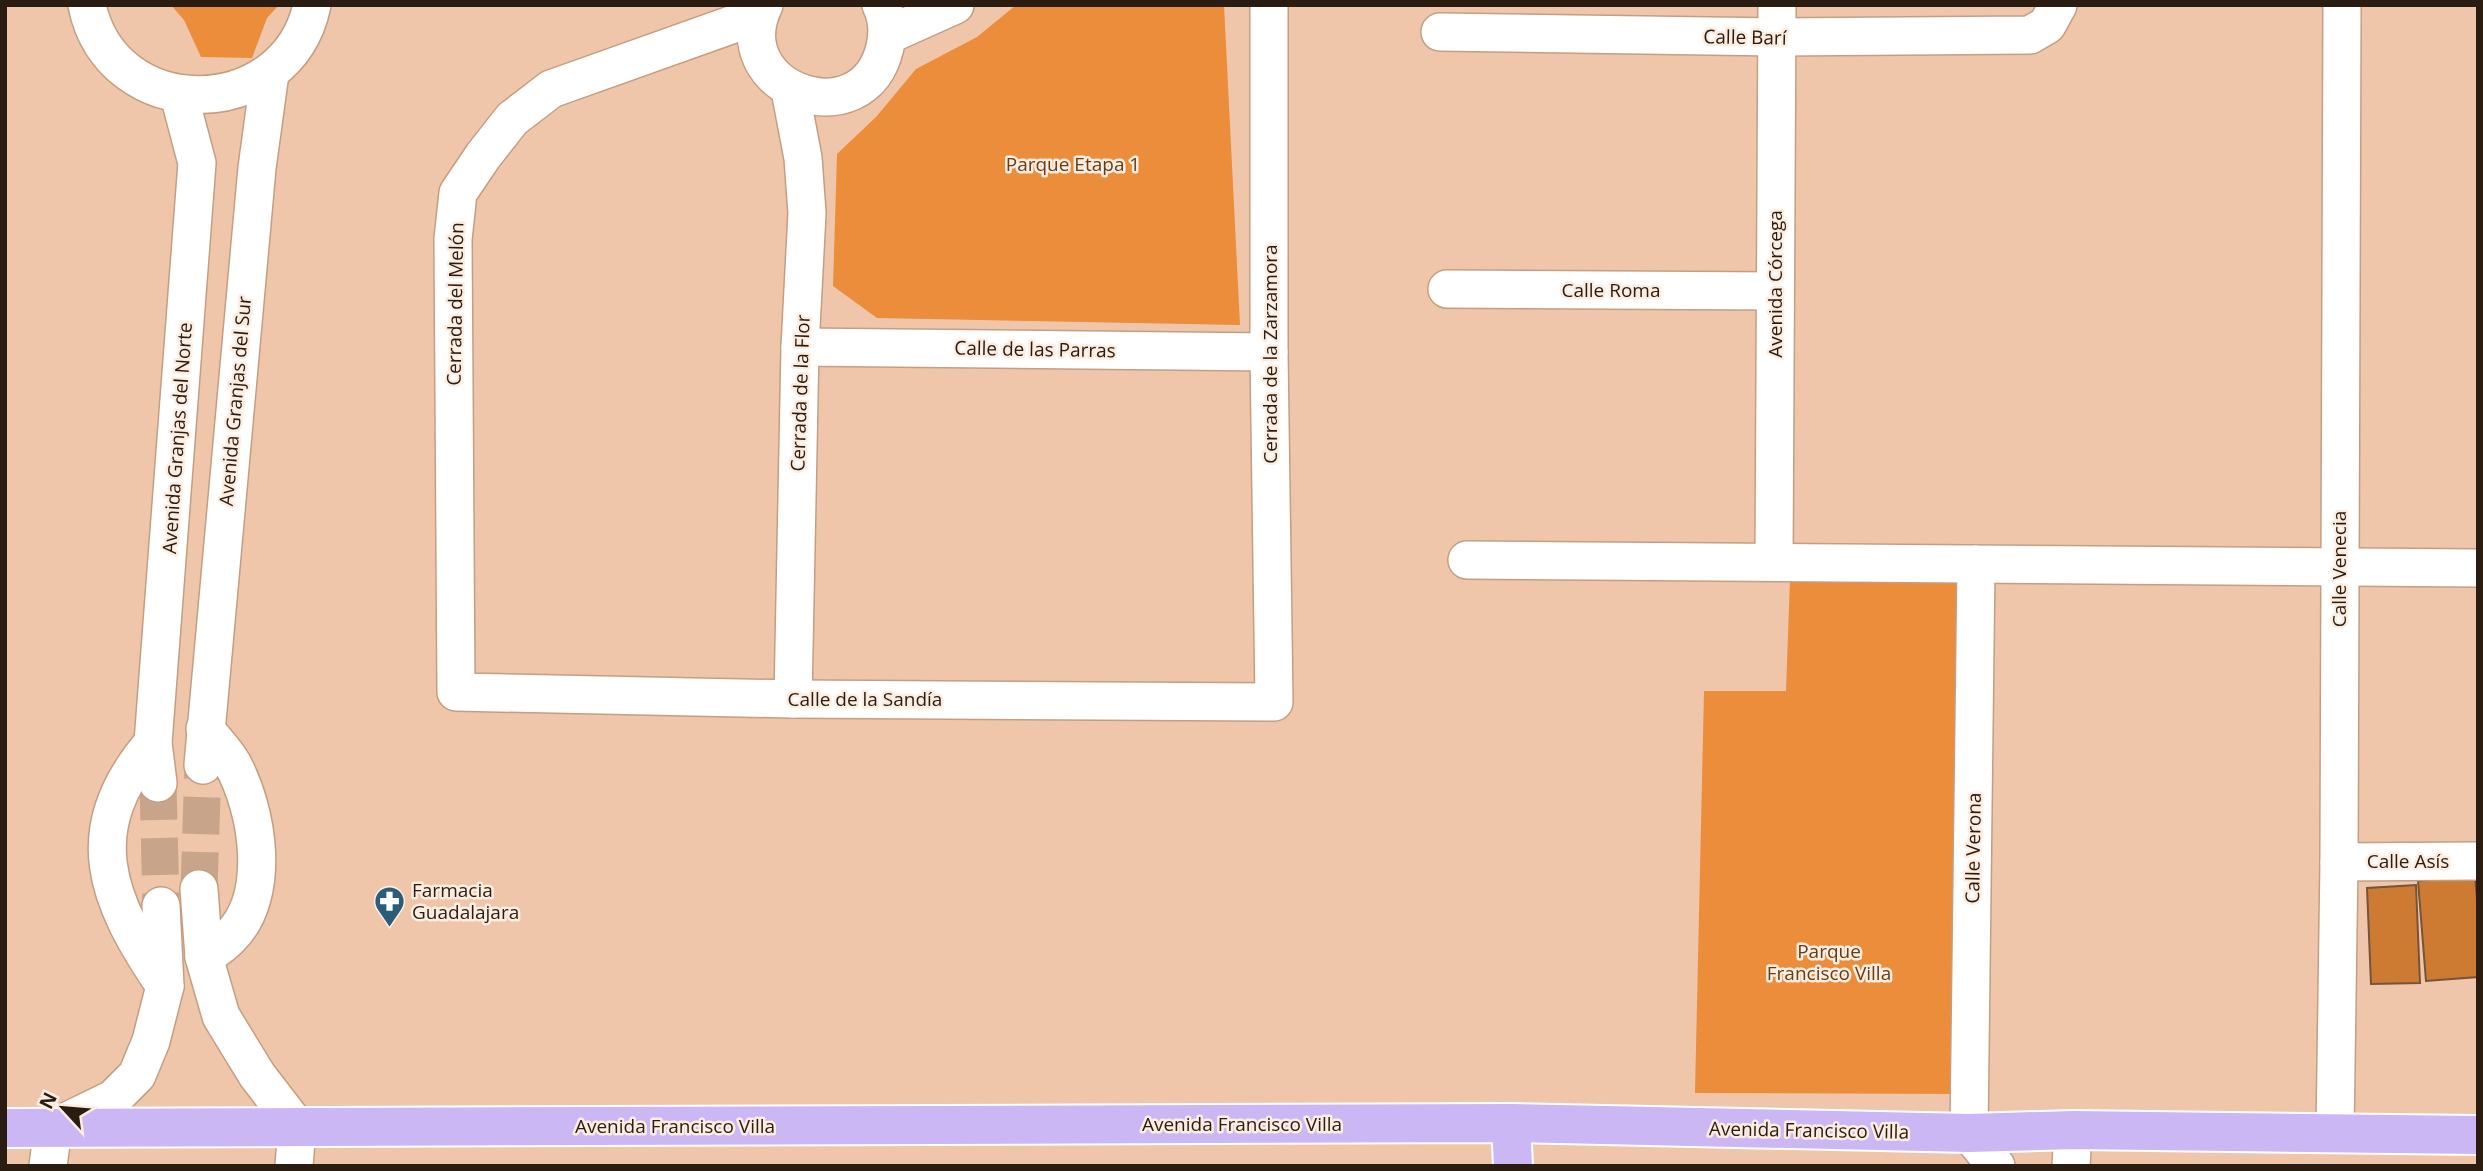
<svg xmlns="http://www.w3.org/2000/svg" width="2483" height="1171" font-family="'Open Sans',sans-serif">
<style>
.green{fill:#eb8d3b}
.building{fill:#cd7b33;stroke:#765339;stroke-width:2}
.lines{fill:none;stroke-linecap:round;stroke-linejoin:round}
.minor-tunnel{stroke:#c8a48b;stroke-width:37;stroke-dasharray:37 18;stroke-linecap:butt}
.minor-casing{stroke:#c59e82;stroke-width:40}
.primary-casing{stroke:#fff;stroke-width:42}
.minor{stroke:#fff;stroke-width:37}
.primary{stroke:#ccb7f5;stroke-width:38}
.labels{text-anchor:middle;stroke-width:5;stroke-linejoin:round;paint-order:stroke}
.street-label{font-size:19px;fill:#2b1c11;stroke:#fdede1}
.park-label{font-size:19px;fill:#663b16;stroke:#fdede1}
.poi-label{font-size:19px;fill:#2b1c11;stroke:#fdede1;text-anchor:start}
</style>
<rect width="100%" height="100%" fill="#efc6a9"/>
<!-- green -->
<g class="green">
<path d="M171 5H279L267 18 252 58 201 57 184 20Z"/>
<path d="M1016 5H1224L1240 325 877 318 833 286 837 154 876 117 916 69 977 37Z"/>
<path d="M1959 578 1960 1094 1695 1093 1704 691H1786L1790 579Z"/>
</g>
<!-- building -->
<g class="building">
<path d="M2475 876 2478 910V977L2426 981 2418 881Z"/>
<path d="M2416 885 2420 983 2371 984 2367 888Z"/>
</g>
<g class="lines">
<!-- minor-tunnel -->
<g class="minor-tunnel">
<path d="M158 783 161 906"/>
<path d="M199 889 203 765"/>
</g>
<defs>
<g id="minor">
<path d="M87 5C112 126 287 123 312 5"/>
<path d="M764 5C723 90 864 140 885 47 888 33 888 19 881 5"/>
<path d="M759 15 551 89 512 119 483 156 458 193 453 239 456 692 793 699 1274 702 1269 352V5"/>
<path d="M1440 32 1777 37 2030 35 2047 25 2058 5"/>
<path d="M888 35 955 5"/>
<path d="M790 90 803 158 807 213 800 347 793 699"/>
<path d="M1447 289 1775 291"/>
<path d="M800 347 1269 352"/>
<path d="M1467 560 2478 568"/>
<path d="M1774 562 1777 5"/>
<path d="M1976 564 1969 1133 1996 1166"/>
<path d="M153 743C77 830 106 900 165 986"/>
<path d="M203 765 257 168 270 73"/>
<path d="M158 783 153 743 197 163 179 95"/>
<path d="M2339 862 2478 861"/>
<path d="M199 889 204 957 221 1016 257 1075 297 1127 294 1166"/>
<path d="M204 957C213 951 223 945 230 937 272 896 258 810 232 763 225 751 214 740 205 729"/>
<path d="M2335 1133 2339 862 2342 5"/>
<path d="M48 1166 53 1128 113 1099 137 1075 151 1041 165 986 161 906"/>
<path d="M2071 1166 2073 1130"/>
</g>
<g id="primary">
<path d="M1511 1123 1513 1166"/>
<path d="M5 1128 1511 1123 1969 1133 2073 1130 2478 1135"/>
</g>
</defs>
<!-- minor casing -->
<use href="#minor" class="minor-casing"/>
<!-- primary casing -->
<use href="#primary" class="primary-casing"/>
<!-- minor -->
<use href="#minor" class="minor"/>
<!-- primary -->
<use href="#primary" class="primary"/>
</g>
<!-- icons -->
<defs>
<symbol id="pharmacy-pin" viewBox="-11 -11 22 30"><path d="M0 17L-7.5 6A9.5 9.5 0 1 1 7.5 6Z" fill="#2b5c7a" stroke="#fdede1"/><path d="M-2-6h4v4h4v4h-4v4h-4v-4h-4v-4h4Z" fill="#fff"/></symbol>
</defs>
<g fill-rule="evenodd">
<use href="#pharmacy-pin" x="372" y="884" width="35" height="47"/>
</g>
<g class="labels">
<!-- street labels -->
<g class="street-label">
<text transform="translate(1745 37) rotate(1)" y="7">Calle Barí</text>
<text transform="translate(1775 284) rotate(-90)" y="7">Avenida Córcega</text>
<text x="1611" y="297">Calle Roma</text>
<text transform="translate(455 304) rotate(-89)" y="7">Cerrada del Melón</text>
<text transform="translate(1035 349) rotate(1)" y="7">Calle de las Parras</text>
<text transform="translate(1270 354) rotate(-90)" y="7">Cerrada de la Zarzamora</text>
<text transform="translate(800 393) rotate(-88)" y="7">Cerrada de la Flor</text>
<text transform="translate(235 401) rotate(-85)" y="7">Avenida Granjas del Sur</text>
<text transform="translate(177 438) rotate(-86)" y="7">Avenida Granjas del Norte</text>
<text transform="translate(2339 569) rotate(-90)" y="7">Calle Venecia</text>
<text x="865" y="706">Calle de la Sandía</text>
<text transform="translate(1973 848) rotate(-89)" y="7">Calle Verona</text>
<text x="2408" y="868">Calle Asís</text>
<text x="1242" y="1131">Avenida Francisco Villa</text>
<text x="675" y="1133">Avenida Francisco Villa</text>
<text transform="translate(1809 1130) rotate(1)" y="7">Avenida Francisco Villa</text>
</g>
<!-- park labels -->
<g class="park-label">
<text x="1073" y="171">Parque Etapa 1</text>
<text x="1829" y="958">Parque<tspan x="1829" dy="22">Francisco Villa</tspan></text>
</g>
<!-- poi labels -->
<g class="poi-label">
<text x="412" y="897">Farmacia<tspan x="412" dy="22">Guadalajara</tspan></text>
</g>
</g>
<!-- border -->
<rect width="2483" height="1171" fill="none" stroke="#2b1c11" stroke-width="14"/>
<!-- north arrow -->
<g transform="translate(63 1108) rotate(296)" stroke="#fdede1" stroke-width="5" paint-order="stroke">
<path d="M0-5L12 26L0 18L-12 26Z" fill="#2b1c11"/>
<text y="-10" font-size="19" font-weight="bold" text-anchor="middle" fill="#2b1c11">N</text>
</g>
</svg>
